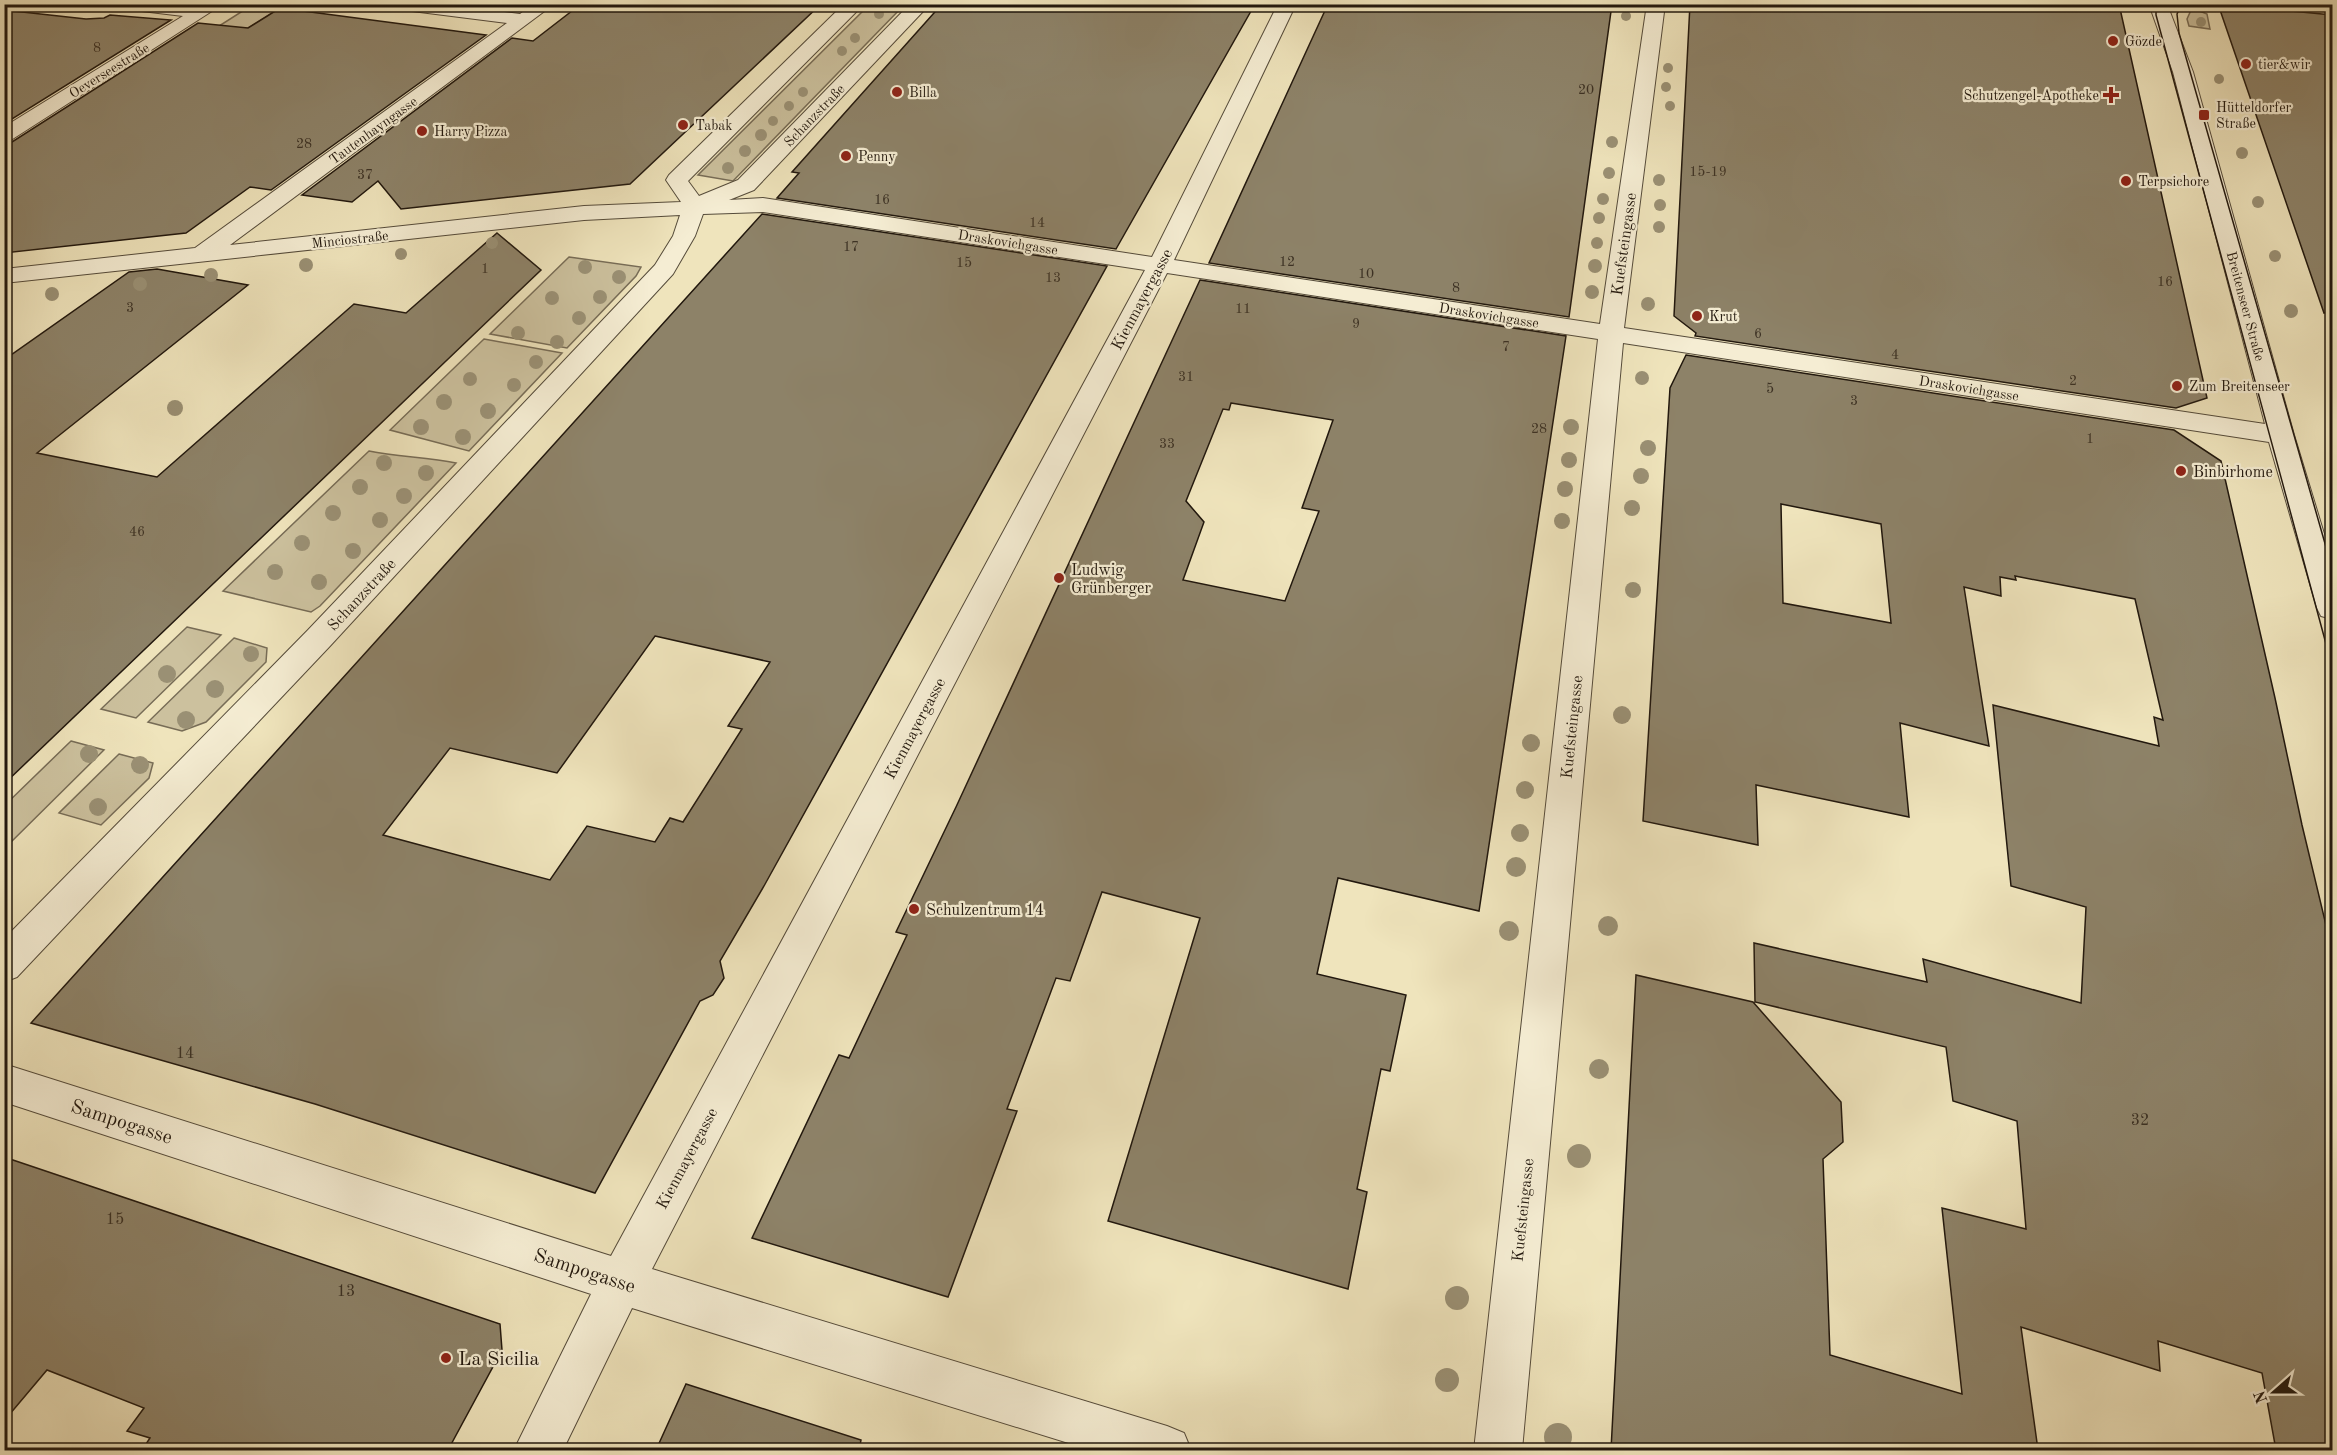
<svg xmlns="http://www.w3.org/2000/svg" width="2337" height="1455" font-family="'Old Standard TT',serif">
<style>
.green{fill:#ccc19e;stroke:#776c56;stroke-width:1.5}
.building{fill:#8d8268;stroke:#22180e;stroke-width:1.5;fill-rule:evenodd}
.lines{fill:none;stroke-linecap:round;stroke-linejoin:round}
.minor-casing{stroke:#554b3a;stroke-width:2}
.minor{fill:#f5edd3;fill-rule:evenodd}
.tram{stroke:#22180e;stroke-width:1.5}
.tree{fill:#9a9074}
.poi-dot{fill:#8f2418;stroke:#f5edd3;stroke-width:2}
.labels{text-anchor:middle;stroke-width:4.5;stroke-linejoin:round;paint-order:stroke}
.far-poi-label{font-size:14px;fill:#22180e;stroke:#f5edd3;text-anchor:start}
.number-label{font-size:14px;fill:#3d3224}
.far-street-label{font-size:14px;fill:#22180e;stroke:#f5edd3}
.street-label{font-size:16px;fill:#22180e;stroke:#f5edd3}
.poi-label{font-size:16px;fill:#22180e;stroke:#f5edd3;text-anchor:start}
.near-number-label{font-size:16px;fill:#3d3224}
.near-street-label{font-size:20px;fill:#22180e;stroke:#f5edd3}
.near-poi-label{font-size:20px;fill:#22180e;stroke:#f5edd3;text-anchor:start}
</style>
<rect width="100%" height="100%" fill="#efe4bc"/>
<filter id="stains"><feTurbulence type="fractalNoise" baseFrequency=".00333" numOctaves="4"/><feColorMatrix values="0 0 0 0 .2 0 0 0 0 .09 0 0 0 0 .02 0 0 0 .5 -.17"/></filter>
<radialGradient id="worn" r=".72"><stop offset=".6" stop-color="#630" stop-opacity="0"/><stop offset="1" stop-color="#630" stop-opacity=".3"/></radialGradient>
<!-- green -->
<g class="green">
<path d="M252 5 280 8 247 29 219 26Z"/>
<path d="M869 5H904L733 181 698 175Z"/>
<path d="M2192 8 2207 14 2210 29 2189 26 2187 19Z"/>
<path d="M569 257 641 267 636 276 567 348 490 334Z"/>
<path d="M484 339 562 353 469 451 390 430Z"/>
<path d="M369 451C398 457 427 457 456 463L320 606 311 612 223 591Z"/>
<path d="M187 627 221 635 136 718 101 709Z"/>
<path d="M234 638 267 648 266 662 206 722 182 731 148 722Z"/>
<path d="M71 741 104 750 5 848V805Z"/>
<path d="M119 754 153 763 149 778 101 825 59 813Z"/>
</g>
<!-- building -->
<g class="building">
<path d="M581 4H647L685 8 690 4H821L630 184 401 209 378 181 352 202 302 195 512 38 533 41Z"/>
<path d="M942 4H1255L1116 249 777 198 799 173 792 172Z"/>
<path d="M1328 4H1612L1569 317 1209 263Z"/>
<path d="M1690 4H2119L2207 398 2176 408 1695 336 1696 333 1674 316Z"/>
<path d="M2218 4 2332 15V311L2324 313Z"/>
<path d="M280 8 486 35 271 190 250 187 186 233 4 253V144L12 142 198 23 248 28Z"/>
<path d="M4 10 86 19 104 18 110 15 171 20 4 124Z"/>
<path d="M762 214 1107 266 764 886 720 961 724 978 713 995 700 1001 595 1193 315 1104 31 1023ZM655 636 770 662 728 726 742 729 683 822 670 818 655 842 587 826 550 880 383 835 450 748 557 773Z"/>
<path d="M497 233 541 270 4 784V360L129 272 157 269 248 285 37 453 157 477 354 304 406 313Z"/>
<path d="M1200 280 1566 336 1479 911 1338 878 1317 974 1406 995 1390 1071 1381 1069 1357 1189 1367 1192 1348 1289 1108 1221 1200 918 1102 892 1070 981 1056 978 1007 1109 1017 1111 948 1297 752 1238 839 1055 849 1058 907 935 896 932 956 807ZM1231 403 1333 420 1302 508 1319 511 1285 601 1183 580 1204 522 1186 501 1223 409 1229 410Z"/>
<path d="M1686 355 2174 430 2221 461 2275 698 2302 825 2332 950V1450H2276L2262 1373 2158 1341 2160 1371 2021 1327 2038 1450H1611L1636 975 1753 1002 1841 1102 1843 1142 1823 1159 1830 1355 1962 1394 1942 1208 2026 1229 2017 1121 1953 1101 1946 1047 1755 1002 1754 943 1927 982 1923 959 2081 1003 2086 907 2011 886 1993 705 2159 746 2154 717 2163 720 2135 599 2015 576 2016 580 2000 577 2001 596 1964 587 1989 746 1900 723 1909 817 1756 785 1758 845 1643 821 1670 388ZM1781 504 1881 524 1891 623 1783 603Z"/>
<path d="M4 1157 500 1324 502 1350 448 1450H142L150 1438 127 1431 144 1408 47 1370 4 1421Z"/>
<path d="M686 1384 861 1440 859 1450H656Z"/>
</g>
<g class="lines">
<defs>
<g id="minor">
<path d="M116 4H223L11 140 4 142V127L183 16 125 9Z"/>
<path d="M387 4H443L520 14 533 4H554L230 245 584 206 681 202 666 180 669 175 844 4H864L688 181 699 196 738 180 910 4H930L754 190 729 200 763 198 1152 257 1278 4H1296L1174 260 1600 324 1647 4H1665L1624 328 2265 424 2173 72 2149 4H2167L2193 72 2294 435 2332 560V619L2321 616 2317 608 2269 442 1623 343 1522 1450H1474L1598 339 1167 273 652 1269 1167 1426 1184 1433 1191 1450H1091L632 1308 563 1450H514L591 1294 4 1102V1064L611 1256 1145 270 763 212 703 214 695 236 673 274 330 646 17 977 4 982V939L308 630 655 265 673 236 680 215 584 220 4 283V269L195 248 507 23 396 9Z"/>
</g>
</defs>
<!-- minor casing -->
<use href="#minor" class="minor-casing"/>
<!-- minor -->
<use href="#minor" class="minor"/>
<!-- tram -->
<g class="tram">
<path d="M2156 4V15L2332 666"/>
<path d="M2182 4 2177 14 2179 33 2332 568"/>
</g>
</g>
<!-- trees -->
<g class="tree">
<circle cx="879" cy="14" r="5"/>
<circle cx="1626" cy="16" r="5"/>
<circle cx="2201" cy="22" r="5"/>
<circle cx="855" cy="38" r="5"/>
<circle cx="842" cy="51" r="5"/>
<circle cx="1668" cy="68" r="5"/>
<circle cx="2219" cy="79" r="5"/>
<circle cx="1666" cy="87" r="5"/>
<circle cx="803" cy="92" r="5"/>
<circle cx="789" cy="106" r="5"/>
<circle cx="1670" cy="106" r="5"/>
<circle cx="2227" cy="106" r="5"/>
<circle cx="773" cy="121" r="5"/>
<circle cx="761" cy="135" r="6"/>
<circle cx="1612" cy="142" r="6"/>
<circle cx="745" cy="151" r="6"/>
<circle cx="2242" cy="153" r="6"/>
<circle cx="728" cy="168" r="6"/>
<circle cx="1609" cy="173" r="6"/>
<circle cx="1659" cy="180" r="6"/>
<circle cx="1603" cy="199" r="6"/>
<circle cx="2258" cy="202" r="6"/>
<circle cx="1660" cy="205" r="6"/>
<circle cx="1599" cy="218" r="6"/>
<circle cx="1659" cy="227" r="6"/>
<circle cx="492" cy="243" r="6"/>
<circle cx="1597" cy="243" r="6"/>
<circle cx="401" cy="254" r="6"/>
<circle cx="2275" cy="256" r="6"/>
<circle cx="306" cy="265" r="7"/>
<circle cx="1595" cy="266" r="7"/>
<circle cx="585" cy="267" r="7"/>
<circle cx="211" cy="275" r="7"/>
<circle cx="619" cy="277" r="7"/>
<circle cx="140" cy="284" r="7"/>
<circle cx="1592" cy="292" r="7"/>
<circle cx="52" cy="294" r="7"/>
<circle cx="600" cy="297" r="7"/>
<circle cx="552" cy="298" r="7"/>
<circle cx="1648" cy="304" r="7"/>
<circle cx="2291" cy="311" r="7"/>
<circle cx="579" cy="318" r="7"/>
<circle cx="518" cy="333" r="7"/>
<circle cx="557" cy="342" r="7"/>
<circle cx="536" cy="362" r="7"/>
<circle cx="1642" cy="378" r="7"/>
<circle cx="470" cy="379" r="7"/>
<circle cx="514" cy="385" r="7"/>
<circle cx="444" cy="402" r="8"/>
<circle cx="175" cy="408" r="8"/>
<circle cx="488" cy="411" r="8"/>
<circle cx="421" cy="427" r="8"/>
<circle cx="1571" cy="427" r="8"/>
<circle cx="463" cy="437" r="8"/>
<circle cx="1648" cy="448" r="8"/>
<circle cx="1569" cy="460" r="8"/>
<circle cx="384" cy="463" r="8"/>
<circle cx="426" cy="473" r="8"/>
<circle cx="1641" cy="476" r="8"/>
<circle cx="360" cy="487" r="8"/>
<circle cx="1565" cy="489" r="8"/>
<circle cx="404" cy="496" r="8"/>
<circle cx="1632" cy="508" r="8"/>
<circle cx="333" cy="513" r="8"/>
<circle cx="380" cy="520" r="8"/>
<circle cx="1562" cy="521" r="8"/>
<circle cx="302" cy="543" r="8"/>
<circle cx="353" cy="551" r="8"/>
<circle cx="275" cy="572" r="8"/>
<circle cx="319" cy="582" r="8"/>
<circle cx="1633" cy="590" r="8"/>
<circle cx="251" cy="654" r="8"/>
<circle cx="167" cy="674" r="9"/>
<circle cx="215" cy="689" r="9"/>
<circle cx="1622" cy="715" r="9"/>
<circle cx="186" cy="720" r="9"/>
<circle cx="1531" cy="743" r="9"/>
<circle cx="89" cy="754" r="9"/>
<circle cx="140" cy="765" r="9"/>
<circle cx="1525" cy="790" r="9"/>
<circle cx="98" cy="807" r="9"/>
<circle cx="1520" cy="833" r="9"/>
<circle cx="1516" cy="867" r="10"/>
<circle cx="1608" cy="926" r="10"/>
<circle cx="1509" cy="931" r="10"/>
<circle cx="1599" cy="1069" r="10"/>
<circle cx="1579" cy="1156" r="12"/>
<circle cx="1457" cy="1298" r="12"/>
<circle cx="1447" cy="1380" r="12"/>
<circle cx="1558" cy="1437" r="14"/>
</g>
<!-- markers -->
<g class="poi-dot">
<circle cx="2113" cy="41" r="6"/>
<circle cx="2246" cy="64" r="6"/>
<circle cx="897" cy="92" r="6"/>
<path d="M2108 86h6v6h6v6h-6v6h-6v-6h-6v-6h6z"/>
<rect x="2198" y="109" width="12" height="12" rx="3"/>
<circle cx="683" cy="125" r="6"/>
<circle cx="422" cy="131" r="6"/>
<circle cx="846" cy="156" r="6"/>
<circle cx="2126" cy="181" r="6"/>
<circle cx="1697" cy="316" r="6"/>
<circle cx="2177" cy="386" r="6"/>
<circle cx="2181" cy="471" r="6"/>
<circle cx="1059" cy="578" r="6"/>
<circle cx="914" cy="909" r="6"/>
<circle cx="446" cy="1358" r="6"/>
</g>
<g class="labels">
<!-- far-poi labels -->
<g class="far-poi-label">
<text x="2125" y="46">Gözde</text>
<text x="2258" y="69">tier&amp;wir</text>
<text x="909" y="97">Billa</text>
<text x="2099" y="100" text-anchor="end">Schutzengel-Apotheke</text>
<text x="2216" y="112">Hütteldorfer<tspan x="2216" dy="16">Straße</tspan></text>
<text x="695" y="130">Tabak</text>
<text x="434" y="136">Harry Pizza</text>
<text x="858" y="161">Penny</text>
<text x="2138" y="186">Terpsichore</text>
<text x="1709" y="321">Krut</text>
<text x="2189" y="391">Zum Breitenseer</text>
</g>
<!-- number labels -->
<g class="number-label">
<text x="97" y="52">8</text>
<text x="1586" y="94">20</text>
<text x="304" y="148">28</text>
<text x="1708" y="176">15-19</text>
<text x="365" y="179">37</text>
<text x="882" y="204">16</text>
<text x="1037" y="227">14</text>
<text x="851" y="251">17</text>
<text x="1287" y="266">12</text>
<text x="964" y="267">15</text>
<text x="485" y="273">1</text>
<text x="1366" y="278">10</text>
<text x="1053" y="282">13</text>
<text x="2165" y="286">16</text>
<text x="1456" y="292">8</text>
<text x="130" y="312">3</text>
<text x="1243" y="313">11</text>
<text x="1356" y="328">9</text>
<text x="1758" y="338">6</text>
<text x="1506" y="351">7</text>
<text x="1895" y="359">4</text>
<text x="1186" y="381">31</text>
<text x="2073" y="385">2</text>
<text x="1770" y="393">5</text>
<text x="1854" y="405">3</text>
<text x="1539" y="433">28</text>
<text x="2090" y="443">1</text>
<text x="1167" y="448">33</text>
<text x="137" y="536">46</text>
</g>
<!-- far-street labels -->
<g class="far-street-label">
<text transform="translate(109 70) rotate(-32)" y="5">Oeverseestraße</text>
<text transform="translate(814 115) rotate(-46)" y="5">Schanzstraße</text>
<text transform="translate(373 130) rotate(-36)" y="5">Tautenhayngasse</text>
<text transform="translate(350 239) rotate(-6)" y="5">Minciostraße</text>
<text transform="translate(1008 242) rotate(9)" y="5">Draskovichgasse</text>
<text transform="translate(2246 306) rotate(75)" y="5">Breitenseer Straße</text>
<text transform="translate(1489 315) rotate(9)" y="5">Draskovichgasse</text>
<text transform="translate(1969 388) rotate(9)" y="5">Draskovichgasse</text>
</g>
<!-- street labels -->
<g class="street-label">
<text transform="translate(1623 244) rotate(-82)" y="6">Kuefsteingasse</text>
<text transform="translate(1141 299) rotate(-62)" y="6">Kienmayergasse</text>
<text transform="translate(361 594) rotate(-47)" y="6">Schanzstraße</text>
<text transform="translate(1571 727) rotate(-84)" y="6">Kuefsteingasse</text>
<text transform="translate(914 728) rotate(-62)" y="6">Kienmayergasse</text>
<text transform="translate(686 1158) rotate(-62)" y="6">Kienmayergasse</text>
<text transform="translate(1522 1210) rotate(-84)" y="6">Kuefsteingasse</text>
</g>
<!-- poi labels -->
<g class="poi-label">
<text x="2193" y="477">Binbirhome</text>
<text x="1071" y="575">Ludwig<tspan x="1071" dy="18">Grünberger</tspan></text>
<text x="926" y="915">Schulzentrum 14</text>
</g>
<!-- near-number labels -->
<g class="near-number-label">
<text x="185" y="1058">14</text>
<text x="2140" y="1125">32</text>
<text x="115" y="1224">15</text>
<text x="346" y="1296">13</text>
</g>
<!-- near-street labels -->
<g class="near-street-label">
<text transform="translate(122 1121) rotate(18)" y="7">Sampogasse</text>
<text transform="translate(585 1270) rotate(18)" y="7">Sampogasse</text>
</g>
<!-- near-poi labels -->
<g class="near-poi-label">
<text x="458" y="1365">La Sicilia</text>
</g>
</g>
<!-- margin -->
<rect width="2337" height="1455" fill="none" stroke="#efe4bc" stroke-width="24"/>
<rect x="6" y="6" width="2325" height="1443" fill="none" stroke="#22180e" stroke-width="3"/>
<rect x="12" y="12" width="2313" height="1431" fill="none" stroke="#22180e" stroke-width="1.5"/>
<!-- north arrow -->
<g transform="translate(2274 1392) rotate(249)" stroke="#f5edd3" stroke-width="4.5" paint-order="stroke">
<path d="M0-4.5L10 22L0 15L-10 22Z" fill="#22180e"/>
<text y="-9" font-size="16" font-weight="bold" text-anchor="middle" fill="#22180e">N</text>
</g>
<rect width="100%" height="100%" filter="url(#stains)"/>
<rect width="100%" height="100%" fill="url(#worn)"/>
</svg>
